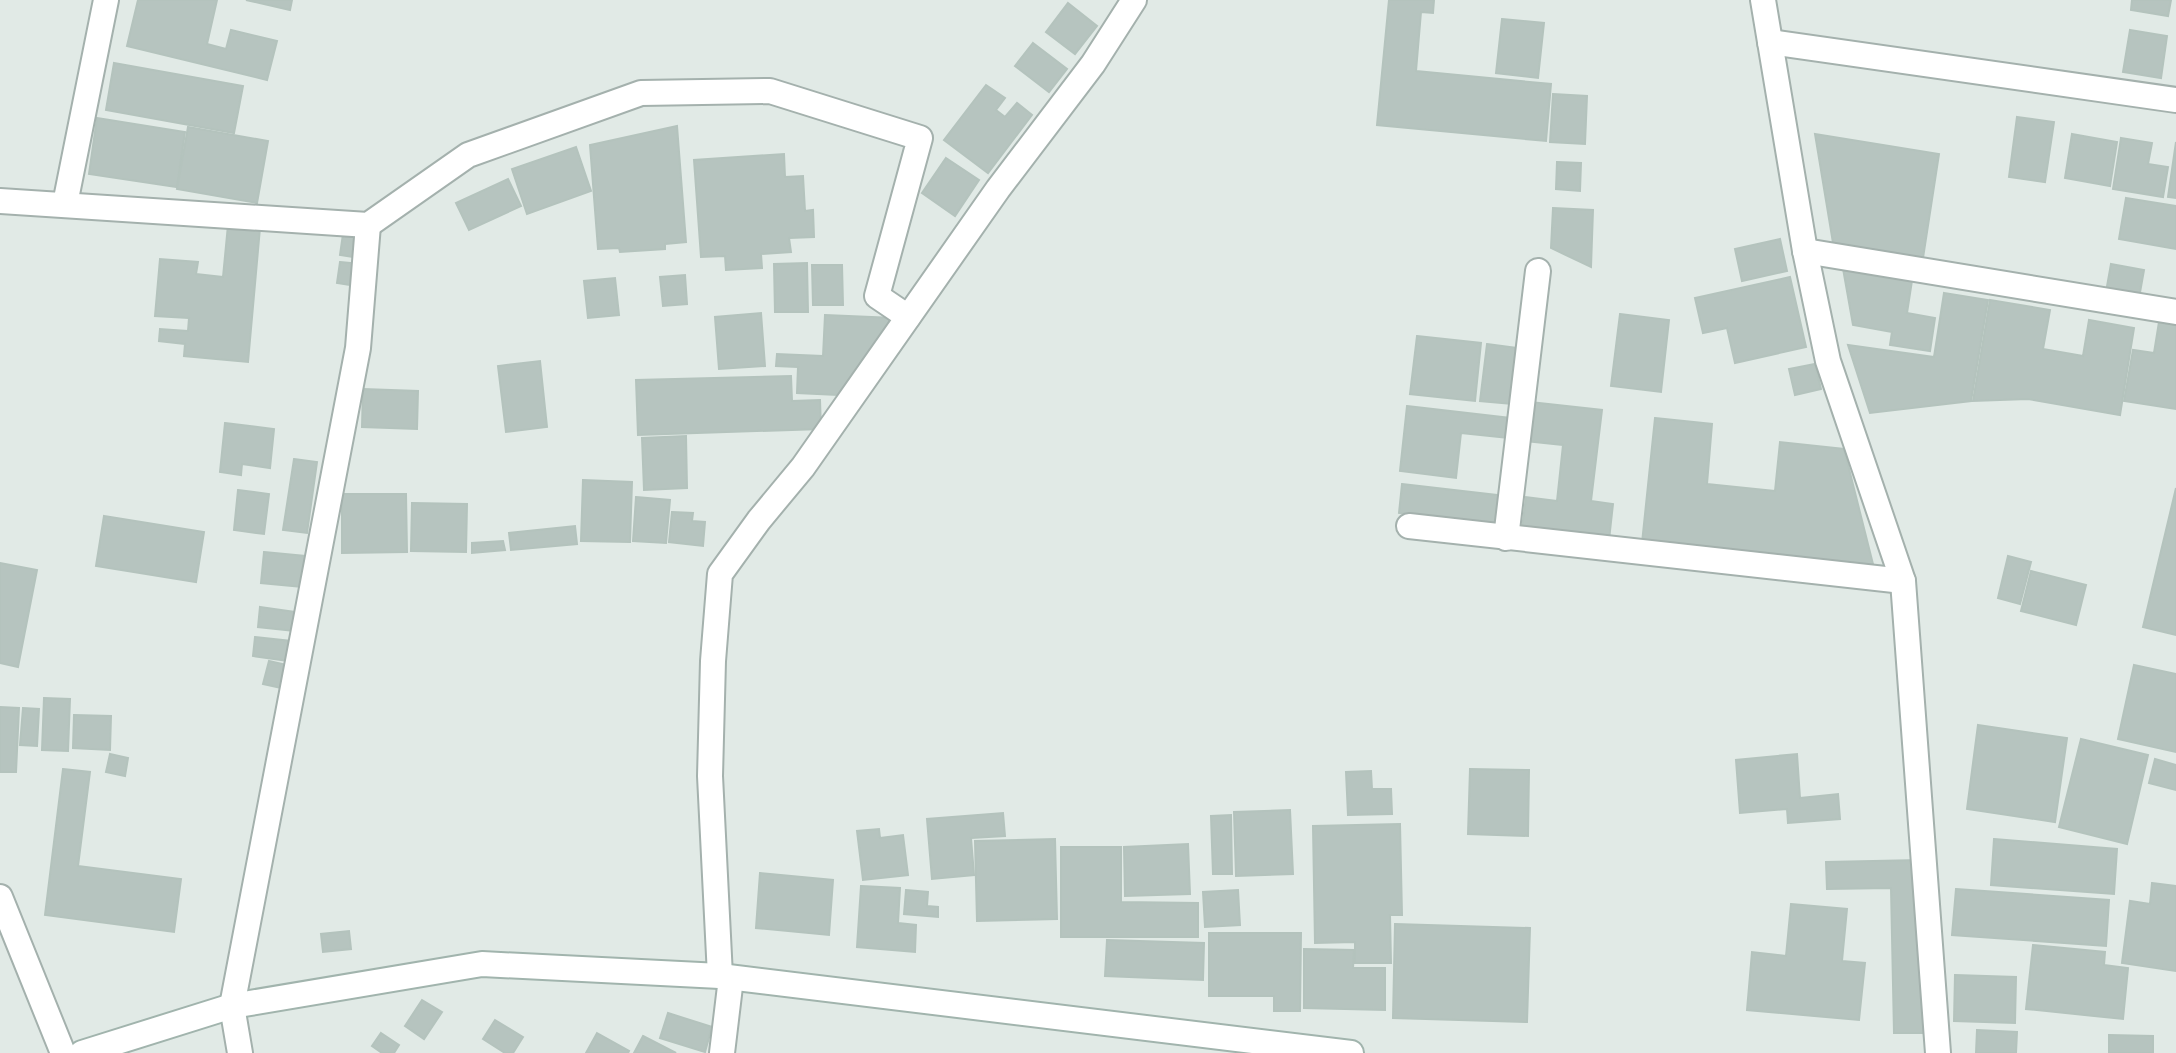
<svg xmlns="http://www.w3.org/2000/svg" width="2176" height="1053" font-family="'Noto Sans',sans-serif">
  <rect width="100%" height="100%" fill="#e1eae6"/>
  <g fill="#b6c4bf" stroke="#b4c3bd" stroke-width="2">
    <polygon points="138,0 217,0 207,44 226,49 231,30 277,41 267,80 127,46"/>
    <polygon points="246,0 292,0 290,10"/>
    <polygon points="1389,0 1434,0 1433,13 1421,12 1416,71 1551,84 1546,141 1377,125"/>
    <polygon points="2132,0 2171,0 2168,16 2131,10"/>
    <polygon points="1068,3 1097,26 1075,54 1046,32"/>
    <polygon points="1502,19 1544,23 1538,78 1496,73"/>
    <polygon points="2130,30 2167,36 2161,78 2123,72"/>
    <polygon points="1033,43 1067,69 1049,92 1015,66"/>
    <polygon points="114,63 243,86 234,133 106,110"/>
    <polygon points="986,85 1005,98 996,110 1005,117 1017,103 1032,115 988,173 944,140"/>
    <polygon points="1553,94 1587,96 1585,144 1550,142"/>
    <polygon points="2017,117 2054,122 2045,182 2009,177"/>
    <polygon points="97,118 185,132 177,187 89,174"/>
    <polygon points="677,126 686,242 665,244 665,249 620,252 619,248 598,249 590,145"/>
    <polygon points="188,127 268,141 257,203 177,189"/>
    <polygon points="1815,134 1939,154 1923,258 1833,243"/>
    <polygon points="2072,134 2117,142 2110,186 2065,178"/>
    <polygon points="2121,138 2152,143 2148,164 2168,167 2163,197 2113,189"/>
    <polygon points="2176,142 2176,198 2168,197"/>
    <polygon points="576,147 591,191 527,214 512,169"/>
    <polygon points="784,154 785,177 803,176 805,211 813,210 814,237 789,238 791,252 761,254 762,268 726,270 725,256 701,257 694,160"/>
    <polygon points="946,158 979,180 955,216 922,193"/>
    <polygon points="1557,162 1581,163 1580,191 1556,189"/>
    <polygon points="508,179 521,206 469,230 456,203"/>
    <polygon points="2126,198 2176,206 2176,249 2119,239"/>
    <polygon points="1553,208 1593,210 1591,267 1551,248"/>
    <polygon points="228,225 260,228 248,362 184,356 185,344 159,341 160,329 188,331 189,318 155,316 160,259 198,262 196,274 223,277"/>
    <polygon points="343,234 362,236 360,258 340,255"/>
    <polygon points="1780,239 1787,271 1742,281 1735,249"/>
    <polygon points="340,262 360,264 357,286 337,283"/>
    <polygon points="807,263 808,312 775,312 774,264"/>
    <polygon points="1842,263 1913,274 1907,313 1935,318 1930,351 1890,345 1892,332 1853,325"/>
    <polygon points="2111,264 2144,270 2139,298 2106,292"/>
    <polygon points="812,265 842,265 843,305 813,305"/>
    <polygon points="685,275 687,304 663,306 660,277"/>
    <polygon points="1790,277 1806,347 1735,363 1727,328 1703,333 1695,298"/>
    <polygon points="615,278 619,315 588,318 584,281"/>
    <polygon points="1944,293 1988,300 1971,401 1870,413 1848,345 1934,357"/>
    <polygon points="1990,300 2050,310 2043,349 2083,356 2089,320 2134,328 2120,415 2028,399 1973,401"/>
    <polygon points="761,313 765,366 719,369 715,317"/>
    <polygon points="1620,314 1669,320 1661,392 1611,386"/>
    <polygon points="825,315 893,318 838,395 797,393 798,367 776,366 777,354 823,356"/>
    <polygon points="2159,322 2176,325 2176,409 2124,401 2133,350 2154,353"/>
    <polygon points="1417,336 1481,343 1475,401 1410,394"/>
    <polygon points="1487,344 1518,348 1512,404 1480,401"/>
    <polygon points="540,361 547,427 506,432 498,366"/>
    <polygon points="1815,364 1821,389 1795,395 1789,369"/>
    <polygon points="791,376 792,401 820,400 821,429 638,435 636,380"/>
    <polygon points="363,389 418,391 417,429 362,427"/>
    <polygon points="1530,402 1602,410 1591,501 1613,504 1609,540 1522,529 1526,497 1557,501 1563,445 1526,441"/>
    <polygon points="1407,406 1510,418 1508,438 1461,433 1456,478 1400,471"/>
    <polygon points="1655,418 1712,424 1707,484 1775,491 1780,442 1844,449 1874,568 1642,543"/>
    <polygon points="225,423 274,429 270,468 242,464 241,475 220,472"/>
    <polygon points="686,436 687,488 644,490 642,438"/>
    <polygon points="294,459 317,462 307,533 283,530"/>
    <polygon points="583,480 632,482 630,542 581,541"/>
    <polygon points="1402,484 1505,496 1501,526 1399,513"/>
    <polygon points="2176,488 2176,635 2143,627"/>
    <polygon points="238,490 269,494 264,534 234,530"/>
    <polygon points="342,494 406,494 407,552 342,553"/>
    <polygon points="636,497 670,500 666,543 633,541"/>
    <polygon points="412,503 467,504 466,552 411,551"/>
    <polygon points="672,512 693,513 692,521 705,522 703,546 669,542"/>
    <polygon points="104,516 204,532 196,582 96,566"/>
    <polygon points="575,526 577,544 511,550 509,533"/>
    <polygon points="503,541 505,550 472,553 472,543"/>
    <polygon points="264,552 305,556 302,587 261,583"/>
    <polygon points="2008,556 2031,562 2020,604 1998,598"/>
    <polygon points="0,563 37,570 18,667 0,663"/>
    <polygon points="2031,571 2086,585 2076,625 2021,611"/>
    <polygon points="260,607 296,612 294,631 258,627"/>
    <polygon points="255,637 291,641 289,661 253,656"/>
    <polygon points="269,661 291,666 286,689 263,684"/>
    <polygon points="2134,665 2176,674 2176,752 2118,739"/>
    <polygon points="44,698 70,699 68,751 42,750"/>
    <polygon points="0,707 19,708 16,772 0,772"/>
    <polygon points="23,708 39,709 37,746 20,745"/>
    <polygon points="74,715 111,716 110,750 73,748"/>
    <polygon points="1978,725 2067,738 2055,822 1967,809"/>
    <polygon points="2081,739 2148,755 2127,844 2059,827"/>
    <polygon points="110,754 128,758 125,776 106,772"/>
    <polygon points="1797,754 1800,798 1838,794 1840,819 1788,823 1787,809 1740,813 1736,760"/>
    <polygon points="2155,759 2176,765 2176,790 2149,783"/>
    <polygon points="63,769 90,772 78,866 181,879 174,932 45,915"/>
    <polygon points="1470,769 1529,770 1528,836 1468,834"/>
    <polygon points="1371,771 1372,789 1391,789 1392,814 1348,815 1346,772"/>
    <polygon points="1290,810 1293,874 1236,876 1234,812"/>
    <polygon points="1003,813 1005,836 971,838 974,875 932,879 927,819"/>
    <polygon points="1231,815 1232,874 1213,874 1211,816"/>
    <polygon points="1400,824 1402,915 1390,915 1391,963 1355,963 1355,942 1315,943 1313,826"/>
    <polygon points="879,829 880,838 903,835 908,875 863,880 857,831"/>
    <polygon points="1055,839 1057,919 977,921 975,841"/>
    <polygon points="1994,839 2117,849 2114,894 1991,885"/>
    <polygon points="1188,844 1190,894 1125,896 1124,847"/>
    <polygon points="1061,847 1121,847 1121,902 1198,903 1198,937 1061,937"/>
    <polygon points="1920,860 1924,1033 1894,1033 1891,888 1827,889 1826,862"/>
    <polygon points="760,873 833,880 829,935 756,928"/>
    <polygon points="2152,883 2176,886 2176,971 2122,963 2130,901 2150,904"/>
    <polygon points="861,886 900,888 898,923 916,925 915,952 857,947"/>
    <polygon points="1956,889 2109,900 2106,946 1952,935"/>
    <polygon points="906,890 928,892 927,906 938,907 938,917 904,914"/>
    <polygon points="1238,890 1240,925 1205,927 1203,892"/>
    <polygon points="1791,904 1847,909 1842,961 1865,963 1859,1020 1747,1010 1752,952 1786,956"/>
    <polygon points="1395,924 1530,928 1527,1022 1393,1018"/>
    <polygon points="349,931 351,949 323,952 321,934"/>
    <polygon points="1209,933 1301,933 1300,1011 1274,1011 1274,996 1209,996"/>
    <polygon points="1107,940 1204,943 1203,980 1105,976"/>
    <polygon points="2033,945 2105,952 2104,965 2128,968 2123,1019 2026,1009"/>
    <polygon points="1304,949 1354,950 1353,968 1385,968 1385,1010 1304,1008"/>
    <polygon points="1955,975 2016,977 2015,1023 1954,1021"/>
    <polygon points="422,1000 442,1012 424,1039 405,1026"/>
    <polygon points="668,1013 712,1027 705,1052 660,1038"/>
    <polygon points="495,1020 523,1037 513,1053 505,1053 483,1039"/>
    <polygon points="1977,1030 2017,1032 2016,1053 1976,1053"/>
    <polygon points="381,1033 399,1045 394,1053 382,1053 372,1046"/>
    <polygon points="597,1033 629,1051 628,1053 586,1053"/>
    <polygon points="2109,1035 2153,1036 2153,1053 2109,1053"/>
    <polygon points="643,1036 676,1053 634,1053"/>
  </g>
  <g fill="none" stroke-linecap="round" stroke-linejoin="round">
    <g stroke="#a4b1ad" stroke-width="28">
      <g id="minor">
        <polyline points="1763,0 1805,251 1828,361 1903,581 1938,1053"/>
        <polyline points="1770,42 2176,100"/>
        <polyline points="0,201 368,225 468,155 641,93 770,91 920,138 877,296 908,317"/>
        <polyline points="65,204 106,0"/>
        <polyline points="1805,251 2176,312"/>
        <polyline points="1409,526 1903,581"/>
        <polyline points="1506,538 1538,271"/>
        <polyline points="0,897 63,1053"/>
        <polyline points="720,976 710,776 713,661 720,574 759,520 803,467 998,189 1093,64 1134,0"/>
        <polyline points="240,1053 232,1006 358,348 368,225"/>
        <polyline points="722,1053 731,978"/>
      </g>
    </g>
    <g stroke="#a1b4ad" stroke-width="28">
      <polyline id="secondary" points="82,1053 232,1006 482,964 720,976 1351,1053"/>
    </g>
    <use href="#minor" stroke="#fff" stroke-width="24"/>
    <use href="#secondary" stroke="#fff" stroke-width="24"/>
  </g>
</svg>
